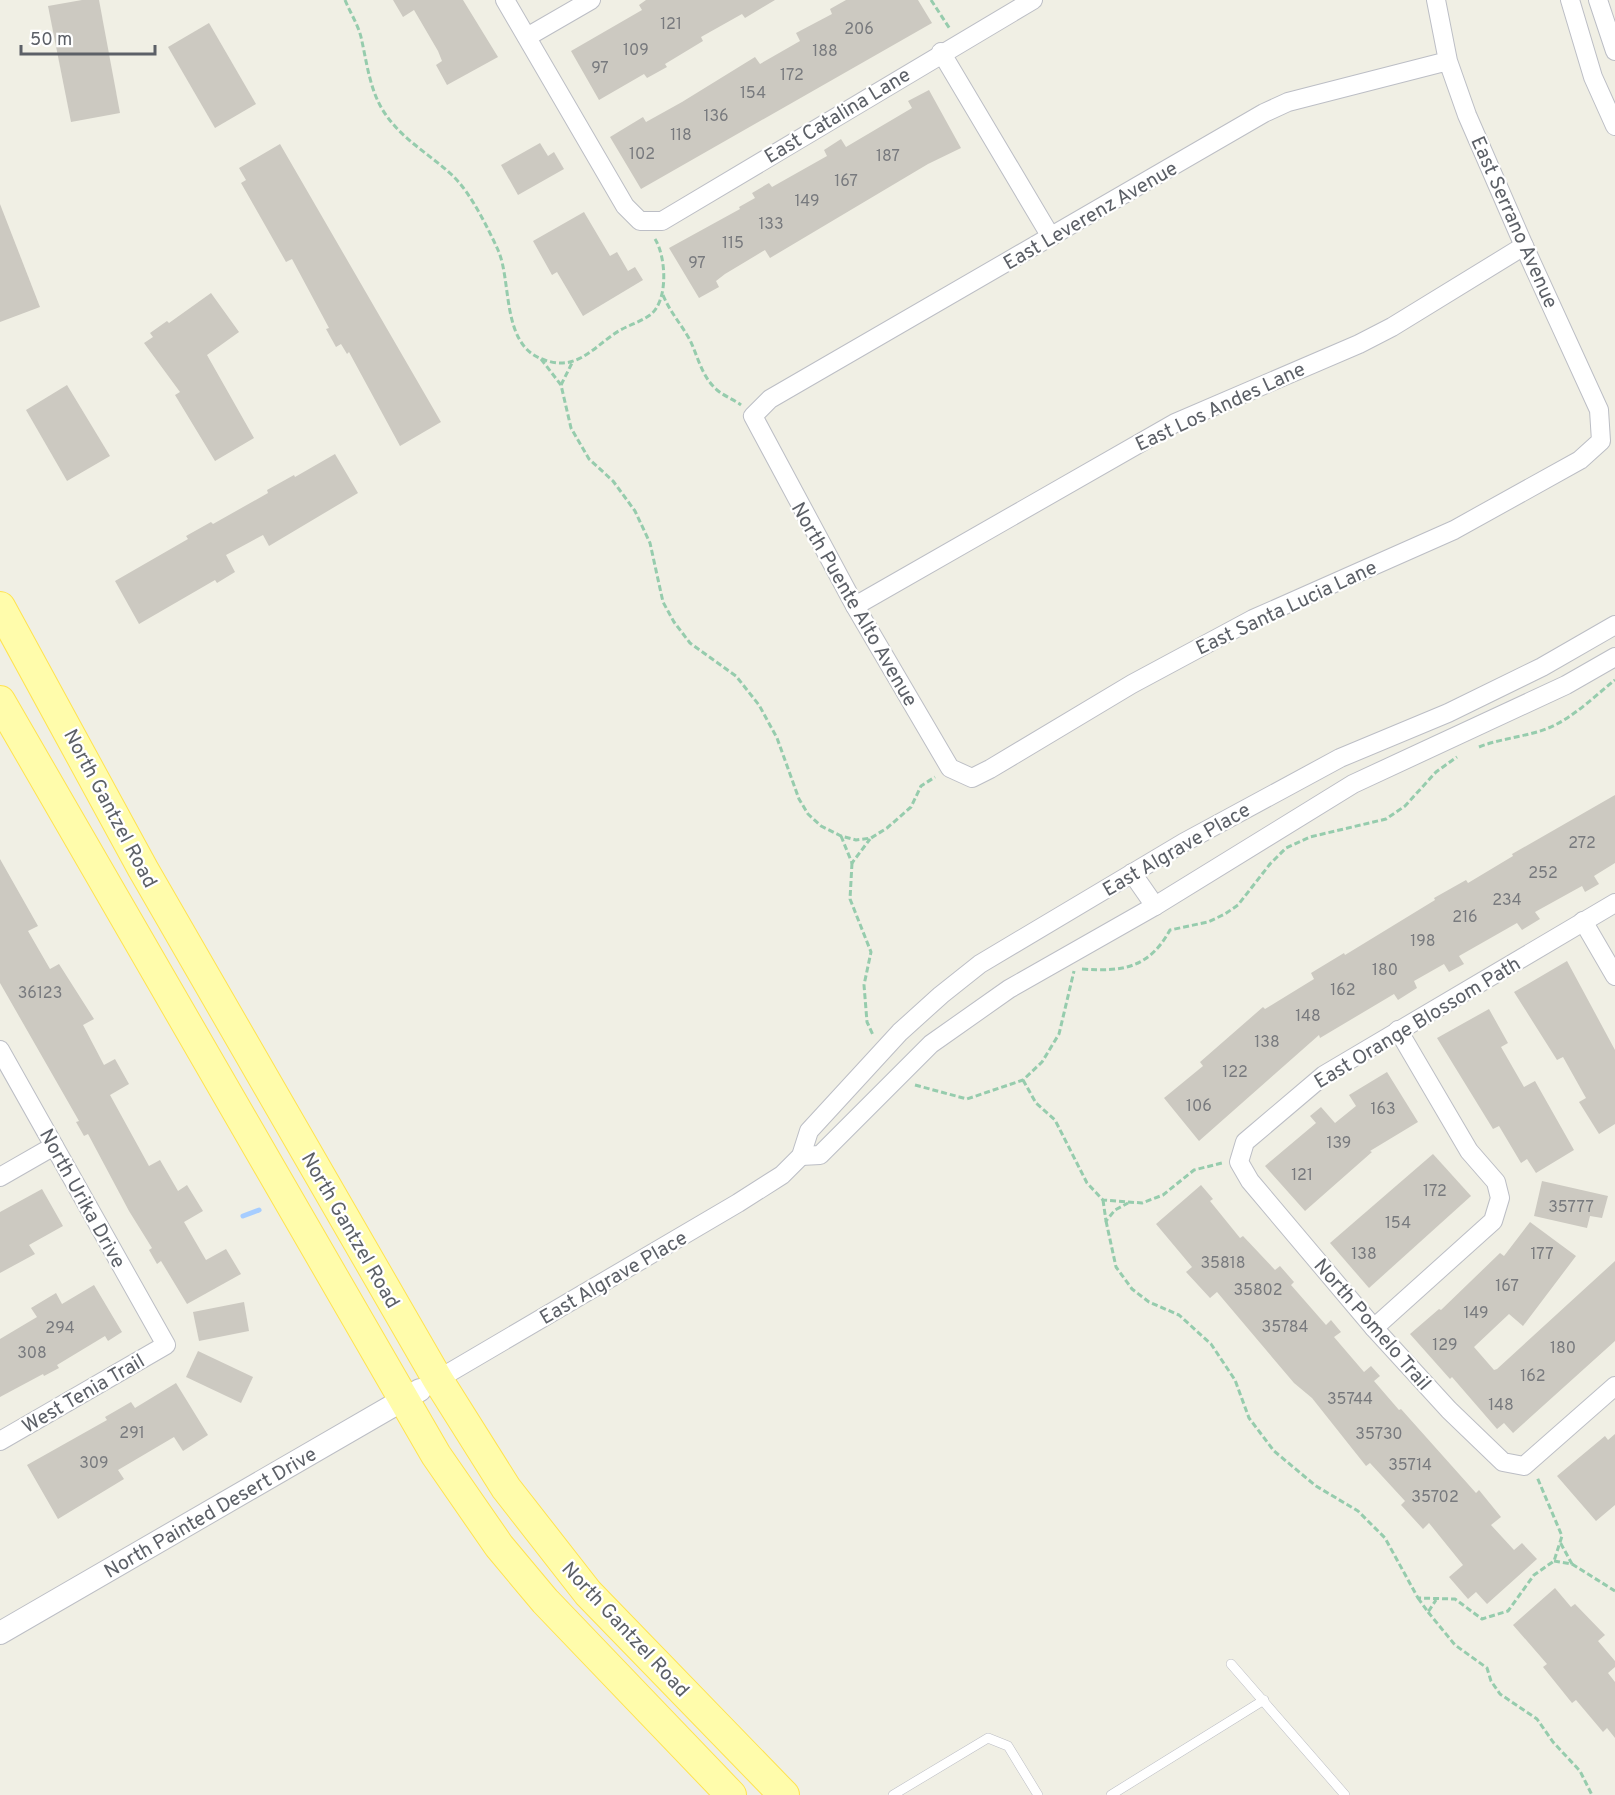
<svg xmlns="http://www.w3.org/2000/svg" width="1615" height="1795" font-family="Overpass,sans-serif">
  <rect width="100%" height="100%" fill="#f0efe4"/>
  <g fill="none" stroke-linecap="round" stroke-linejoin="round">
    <polyline stroke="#a6cdff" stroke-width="5" points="243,1216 259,1210"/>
  </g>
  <g fill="#ccc9c1">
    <polygon points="82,0 99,0 120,113 71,122 48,6"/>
    <polygon points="393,0 463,0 498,57 447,85 436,65 442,61 438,51 414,10 403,17"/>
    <polygon points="646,0 775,0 745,18 742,14 701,37 703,41 665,64 667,67 647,78 644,74 599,100 571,51 642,10 639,5"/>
    <polygon points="846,0 918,0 932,23 641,189 610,137 643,117 646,122 682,102 755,57 760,64 800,41 796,33 832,14 830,9"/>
    <polygon points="209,23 256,104 215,128 168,47"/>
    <polygon points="929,90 961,148 928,164 770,258 765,250 725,274 716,281 719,287 699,298 669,248 740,209 739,207 755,198 752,193 769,183 772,187 827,156 824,150 841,139 846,147 912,108 908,101"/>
    <polygon points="540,143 548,156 554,152 564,169 518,195 501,165"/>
    <polygon points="280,144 441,422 400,446 349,352 347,354 341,344 336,347 326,329 329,328 292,259 286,262 241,183 246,180 239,168"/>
    <polygon points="0,204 40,307 0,322"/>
    <polygon points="584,212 610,256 617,252 628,271 635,267 643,280 583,316 557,272 552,275 533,241"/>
    <polygon points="211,293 239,332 207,355 254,438 215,461 175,395 180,392 144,343 153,337 150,333 167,321 169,323"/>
    <polygon points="67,385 110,456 67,481 26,410"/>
    <polygon points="335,454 358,493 269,546 263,535 226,555 235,572 217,583 215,580 139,624 115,581 188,539 186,536 211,522 213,524 268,493 267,490 294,475 295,477"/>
    <polygon points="1615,795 1615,863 1594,876 1599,884 1585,892 1582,886 1535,912 1540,919 1522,930 1517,923 1459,956 1464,964 1449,972 1444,964 1414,981 1417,988 1398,1000 1394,994 1320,1038 1319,1035 1199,1141 1164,1098 1203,1066 1200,1062 1263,1007 1265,1009 1314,979 1311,973 1344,953 1345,955 1435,900 1434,898 1466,880 1468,883 1513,856 1512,854"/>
    <polygon points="0,859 38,926 28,931 50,969 59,964 94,1019 83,1025 104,1065 115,1059 129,1084 110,1095 149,1166 160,1160 178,1191 187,1185 203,1211 184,1222 206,1260 226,1249 241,1274 187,1304 161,1261 157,1264 149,1250 152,1248 129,1211 88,1134 84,1136 76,1122 79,1121 0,983"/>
    <polygon points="1567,961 1615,1050 1615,1124 1599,1134 1579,1102 1586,1098 1563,1057 1557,1060 1514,992"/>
    <polygon points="1489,1009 1508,1043 1501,1047 1524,1087 1535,1081 1574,1150 1536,1173 1527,1159 1521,1163 1499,1126 1493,1129 1437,1038"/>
    <polygon points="1387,1072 1418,1122 1370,1151 1372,1152 1305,1211 1265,1166 1316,1123 1310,1116 1321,1107 1335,1123 1356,1106 1349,1095"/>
    <polygon points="1433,1154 1471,1196 1369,1288 1330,1243"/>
    <polygon points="1542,1181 1608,1196 1602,1218 1590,1216 1587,1228 1534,1216"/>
    <polygon points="1201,1185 1213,1199 1210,1201 1240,1238 1243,1236 1275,1270 1280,1266 1294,1282 1291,1285 1326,1325 1331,1320 1341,1332 1334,1337 1364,1372 1371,1366 1380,1376 1374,1381 1399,1410 1401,1409 1476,1493 1479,1490 1501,1517 1491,1525 1514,1550 1522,1543 1537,1559 1487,1604 1476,1592 1468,1599 1449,1577 1463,1565 1429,1523 1423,1529 1401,1505 1405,1501 1370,1463 1366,1466 1312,1398 1294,1383 1217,1292 1210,1298 1186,1272 1192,1267 1156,1224"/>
    <polygon points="42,1189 63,1226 29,1245 35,1254 0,1273 0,1212"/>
    <polygon points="1530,1222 1576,1256 1523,1326 1509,1314 1474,1347 1494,1370 1497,1369 1615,1261 1615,1341 1513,1433 1504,1423 1497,1429 1452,1377 1450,1379 1410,1334 1439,1309 1441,1310 1500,1253 1504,1256"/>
    <polygon points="94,1285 122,1332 108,1341 105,1336 57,1365 59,1368 44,1376 43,1374 0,1397 0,1339 37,1317 31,1308 56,1293 62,1304"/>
    <polygon points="244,1302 249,1331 199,1341 193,1312"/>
    <polygon points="198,1351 253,1377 241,1403 186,1377"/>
    <polygon points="176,1383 208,1435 183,1451 174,1437 118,1470 124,1479 58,1519 27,1465 107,1420 105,1417 131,1402 135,1408"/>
    <polygon points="1615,1434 1615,1505 1596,1521 1557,1476 1605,1436 1608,1440"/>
    <polygon points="1555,1588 1571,1607 1575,1604 1605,1635 1598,1641 1615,1661 1615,1667 1608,1673 1615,1682 1615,1738 1607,1728 1603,1732 1576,1700 1572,1703 1543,1667 1547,1664 1513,1625"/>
  </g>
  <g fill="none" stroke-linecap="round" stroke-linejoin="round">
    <g stroke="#bcbec5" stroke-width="10">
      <g id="service">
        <polyline points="1231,1664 1345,1795"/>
        <polyline points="893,1795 988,1738 1008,1746 1038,1795"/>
        <polyline points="1111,1795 1264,1700"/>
      </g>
    </g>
    <g stroke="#bcbec5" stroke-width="20">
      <g id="minor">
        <polyline points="505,0 625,206 640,221 662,221 1033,0"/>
        <polyline points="1436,0 1448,61 1467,115 1524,246 1599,410 1601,441 1580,460 1454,530 1253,619 1132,684 990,769 972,778 950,768 855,606 753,416 770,399 1264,113 1288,102 1448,61"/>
        <polyline points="1570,0 1593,77 1615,126"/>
        <polyline points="1598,0 1615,51"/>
        <polyline points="527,37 591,0"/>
        <polyline points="941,52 1051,237"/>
        <polyline points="855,606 1175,423 1359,344 1392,327 1524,246"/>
        <polyline points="1132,873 1155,906"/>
        <polyline points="1615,903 1324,1075 1245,1142 1239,1162 1250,1181 1374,1328 1449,1410 1503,1462 1524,1466 1615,1386"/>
        <polyline points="1583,921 1615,976"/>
        <polyline points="0,1050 166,1345 0,1441"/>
        <polyline points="801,1156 820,1155 931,1044 1009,989 1155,906 1353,784 1566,685 1615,657"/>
        <polyline points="0,1177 54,1146"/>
        <polyline points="1374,1328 1493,1221 1500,1198 1496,1182 1469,1151 1398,1030"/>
        <polyline points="430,1384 738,1203 782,1175 801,1156 809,1131 900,1032 941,995 980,964 1183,843 1340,758 1448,713 1542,667 1615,625"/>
      </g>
    </g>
    <g stroke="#bcbec5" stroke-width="24">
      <polyline id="tertiary" points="0,1633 420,1390"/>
    </g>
    <g stroke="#ffe34f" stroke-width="32">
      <g id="primary">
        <polyline points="0,607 143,869 438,1380 506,1488 588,1593 784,1795"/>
        <polyline points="0,701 436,1455 499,1546 545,1601 731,1795"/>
      </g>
    </g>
    <g stroke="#96ccad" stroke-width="3" stroke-dasharray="6 3" stroke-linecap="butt">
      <path d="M345,0C350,12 358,25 361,37C367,63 370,93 386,115C404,141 431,155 453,176C470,192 488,228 498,250C512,281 501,344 542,359C574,372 590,351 614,334C625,326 639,323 650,315C669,301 666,256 655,239"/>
      <polyline points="931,0 950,29"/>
      <path d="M663,295C670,312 681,324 690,340C698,357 702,377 717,390C724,396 733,399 741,405"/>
      <polyline points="541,359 561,385 571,428 589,459 613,481 635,511 650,543 663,602 674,622 690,643 736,676 759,705 777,738 799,799 808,814 821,826 841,836 856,840 871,838 887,828 911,807 921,786 935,777"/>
      <polyline points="561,385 572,363"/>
      <path d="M1479,747C1504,737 1531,737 1555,725C1577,714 1596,695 1615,680"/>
      <polyline points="841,836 852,863 870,839"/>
      <polyline points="852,863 850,899 871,952 864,985 867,1022 873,1035"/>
      <path d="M1082,969C1123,972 1149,968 1170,930L1208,922L1225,914L1238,905L1270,864L1286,848L1310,837L1386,819L1405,806L1436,772L1457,757"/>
      <polyline points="1023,1080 1036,1103 1055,1120 1087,1183 1103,1200 1142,1203 1163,1195 1194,1170 1222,1163"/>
      <polyline points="915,1085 967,1099 1023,1080 1042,1062 1059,1034 1074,971"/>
      <polyline points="1103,1200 1106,1221 1115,1210 1128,1203"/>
      <polyline points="1106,1221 1116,1267 1132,1289 1149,1302 1179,1315 1211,1344 1235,1380 1249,1418 1274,1451 1316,1486 1358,1511 1385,1538 1418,1598 1455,1599 1482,1619 1508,1611 1534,1575 1554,1561 1562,1536 1537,1477"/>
      <polyline points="1554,1561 1572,1564 1560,1542"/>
      <polyline points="1572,1564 1615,1591"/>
      <polyline points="1418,1598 1428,1612 1436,1600"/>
      <polyline points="1428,1612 1455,1645 1487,1668 1491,1681 1500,1694 1537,1719 1553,1742 1580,1771 1592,1795"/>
    </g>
    <use href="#service" stroke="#fff" stroke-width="9"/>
    <use href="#minor" stroke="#fff" stroke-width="18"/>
    <use href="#tertiary" stroke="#fff" stroke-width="22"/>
    <use href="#primary" stroke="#fffcab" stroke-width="30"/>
  </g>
  <g text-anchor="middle" stroke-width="4.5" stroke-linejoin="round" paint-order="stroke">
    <g font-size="16" fill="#787a7e">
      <text x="671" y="29">121</text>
      <text x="859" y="34">206</text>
      <text x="636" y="55">109</text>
      <text x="825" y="56">188</text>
      <text x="600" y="73">97</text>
      <text x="792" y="80">172</text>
      <text x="753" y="98">154</text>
      <text x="716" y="121">136</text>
      <text x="681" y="140">118</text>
      <text x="642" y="159">102</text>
      <text x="888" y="161">187</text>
      <text x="846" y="186">167</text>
      <text x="807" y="206">149</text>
      <text x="771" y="229">133</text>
      <text x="733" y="248">115</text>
      <text x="697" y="268">97</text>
      <text x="1582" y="848">272</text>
      <text x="1543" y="878">252</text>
      <text x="1507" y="905">234</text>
      <text x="1465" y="922">216</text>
      <text x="1423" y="946">198</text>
      <text x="1385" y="975">180</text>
      <text x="1343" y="995">162</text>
      <text x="40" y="998">36123</text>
      <text x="1308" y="1021">148</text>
      <text x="1267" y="1047">138</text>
      <text x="1235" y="1077">122</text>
      <text x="1199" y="1111">106</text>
      <text x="1383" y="1114">163</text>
      <text x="1339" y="1148">139</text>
      <text x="1302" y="1180">121</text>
      <text x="1435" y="1196">172</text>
      <text x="1571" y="1212">35777</text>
      <text x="1398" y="1228">154</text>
      <text x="1364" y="1259">138</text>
      <text x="1542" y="1259">177</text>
      <text x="1223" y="1268">35818</text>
      <text x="1507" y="1291">167</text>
      <text x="1258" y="1295">35802</text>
      <text x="1476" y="1318">149</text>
      <text x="1285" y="1332">35784</text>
      <text x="60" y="1333">294</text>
      <text x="1445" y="1350">129</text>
      <text x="1563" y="1353">180</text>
      <text x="32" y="1358">308</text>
      <text x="1533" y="1381">162</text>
      <text x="1350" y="1404">35744</text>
      <text x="1501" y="1410">148</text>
      <text x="132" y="1438">291</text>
      <text x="1379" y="1439">35730</text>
      <text x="94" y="1468">309</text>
      <text x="1410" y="1470">35714</text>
      <text x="1435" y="1502">35702</text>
    </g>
    <g font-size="20" fill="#5c6067" stroke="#fff">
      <text transform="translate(837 115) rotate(-31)" y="7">East Catalina Lane</text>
      <text transform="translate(1090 215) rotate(-30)" y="7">East Leverenz Avenue</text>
      <text transform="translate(1515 222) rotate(66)" y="7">East Serrano Avenue</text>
      <text transform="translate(1220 406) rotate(-25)" y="7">East Los Andes Lane</text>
      <text transform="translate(855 604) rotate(60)" y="7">North Puente Alto Avenue</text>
      <text transform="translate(1286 607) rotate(-25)" y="7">East Santa Lucia Lane</text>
      <text transform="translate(111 808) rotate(62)" y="7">North Gantzel Road</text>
      <text transform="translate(1176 849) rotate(-30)" y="7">East Algrave Place</text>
      <text transform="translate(1417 1022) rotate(-31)" y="7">East Orange Blossom Path</text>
      <text transform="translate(83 1198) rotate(61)" y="7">North Urika Drive</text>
      <text transform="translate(351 1230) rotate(60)" y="7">North Gantzel Road</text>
      <text transform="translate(613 1277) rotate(-30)" y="7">East Algrave Place</text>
      <text transform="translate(1373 1324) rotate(49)" y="7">North Pomelo Trail</text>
      <text transform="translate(83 1393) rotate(-30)" y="7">West Tenia Trail</text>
      <text transform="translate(210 1512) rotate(-30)" y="7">North Painted Desert Drive</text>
      <text transform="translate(626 1629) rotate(47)" y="7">North Gantzel Road</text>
    </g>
  </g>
  <path d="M21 45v9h134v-9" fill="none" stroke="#5c6067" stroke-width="3"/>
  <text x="30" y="45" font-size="18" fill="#5c6067" stroke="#ffffff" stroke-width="4.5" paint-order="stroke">50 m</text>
</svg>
